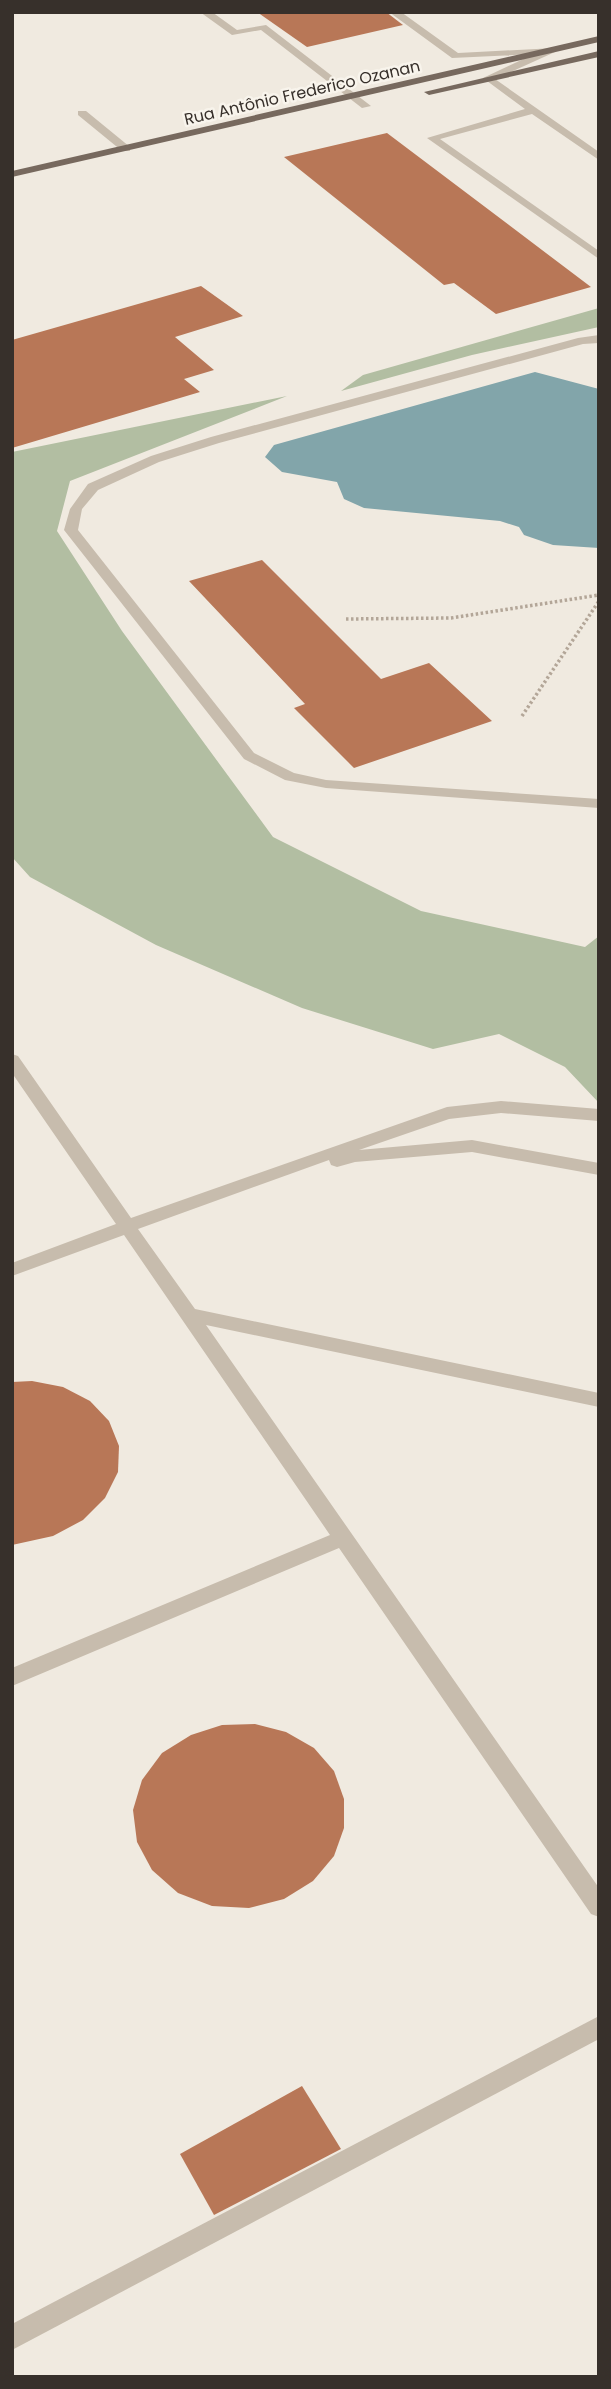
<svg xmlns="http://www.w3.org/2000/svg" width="611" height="2389" font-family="Poppins,sans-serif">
  <rect width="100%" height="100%" fill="#f0eae0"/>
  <g fill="#b2bea2">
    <polygon points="599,308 599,327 472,355 341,391 363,375"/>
    <polygon points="287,396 70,481 57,531 122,631 273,837 421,911 585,947 599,936 599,1103 565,1067 499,1034 433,1049 302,1008 156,945 30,877 12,857 12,452"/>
  </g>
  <polygon fill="#82a5aa" points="535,372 599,389 599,548 553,545 524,535 519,527 500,521 364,508 344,499 337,482 282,472 265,457 274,445"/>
  <g fill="#b87757">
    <polygon points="257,12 386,12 403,25 307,47"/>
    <polygon points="387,133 591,287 496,314 454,283 444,285 284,157"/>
    <polygon points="201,286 243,316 175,337 214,370 184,379 200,392 12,448 12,340"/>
    <polygon points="262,560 381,679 429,663 492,721 354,768 294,708 305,704 189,581"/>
    <polygon points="32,1381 63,1387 90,1401 109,1421 119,1446 118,1472 105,1498 83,1520 53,1536 12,1545 12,1382"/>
    <polygon points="255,1724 286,1732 314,1748 334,1771 344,1799 344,1828 334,1856 313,1881 284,1899 249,1908 212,1906 178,1893 152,1870 137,1842 133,1810 142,1780 162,1753 191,1735 222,1725"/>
    <polygon points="302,2086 341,2149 214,2215 180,2154"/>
  </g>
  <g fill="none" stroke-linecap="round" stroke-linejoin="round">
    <g stroke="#b3a698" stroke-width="3.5" stroke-dasharray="2.5 2.5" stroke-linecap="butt">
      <polyline points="346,619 451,618 599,595"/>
      <polyline points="522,716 599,601"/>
    </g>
    <g fill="#c7bcad" fill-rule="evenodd">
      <polygon points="200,12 212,12 237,30 266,25 371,106 362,108 261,30 232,35"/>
      <polygon points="389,12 401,12 458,53 555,48 555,52 495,79 599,152 599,160 532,114 440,139 599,251 599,259 427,138 525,109 483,78 534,54 452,58"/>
      <polygon points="78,111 86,111 130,147 130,151 122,151 78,115"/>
      <polygon points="599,335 599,343 583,344 219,443 159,462 98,490 82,509 78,530 254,753 294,773 326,780 599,799 599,808 326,788 285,780 244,759 64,530 70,509 88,484 151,456 211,437 578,338"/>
      <polygon points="12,1054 18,1056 131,1218 447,1107 501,1101 599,1109 599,1121 501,1113 449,1119 359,1150 472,1140 599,1163 599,1175 472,1152 355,1162 337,1167 331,1165 329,1160 138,1229 195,1309 599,1393 599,1407 206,1325 599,1888 599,1917 591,1914 339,1548 12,1686 12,1668 330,1535 124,1235 12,1276 12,1263 116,1224 12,1073"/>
      <polygon points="599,2016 599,2039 12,2350 12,2324"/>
    </g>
    <g fill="#77695e" fill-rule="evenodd">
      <polygon points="599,36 599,42 12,177 12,171"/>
      <polygon points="599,51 599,57 429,95 424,92"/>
    </g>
  </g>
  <g text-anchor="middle" stroke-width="5" stroke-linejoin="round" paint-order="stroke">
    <g font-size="16" fill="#37302b" stroke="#f8f4ec">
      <text transform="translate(302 92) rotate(-13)" y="6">Rua Antônio Frederico Ozanan</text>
    </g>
  </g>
  <rect width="611" height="2389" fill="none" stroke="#37302b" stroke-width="28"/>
</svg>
